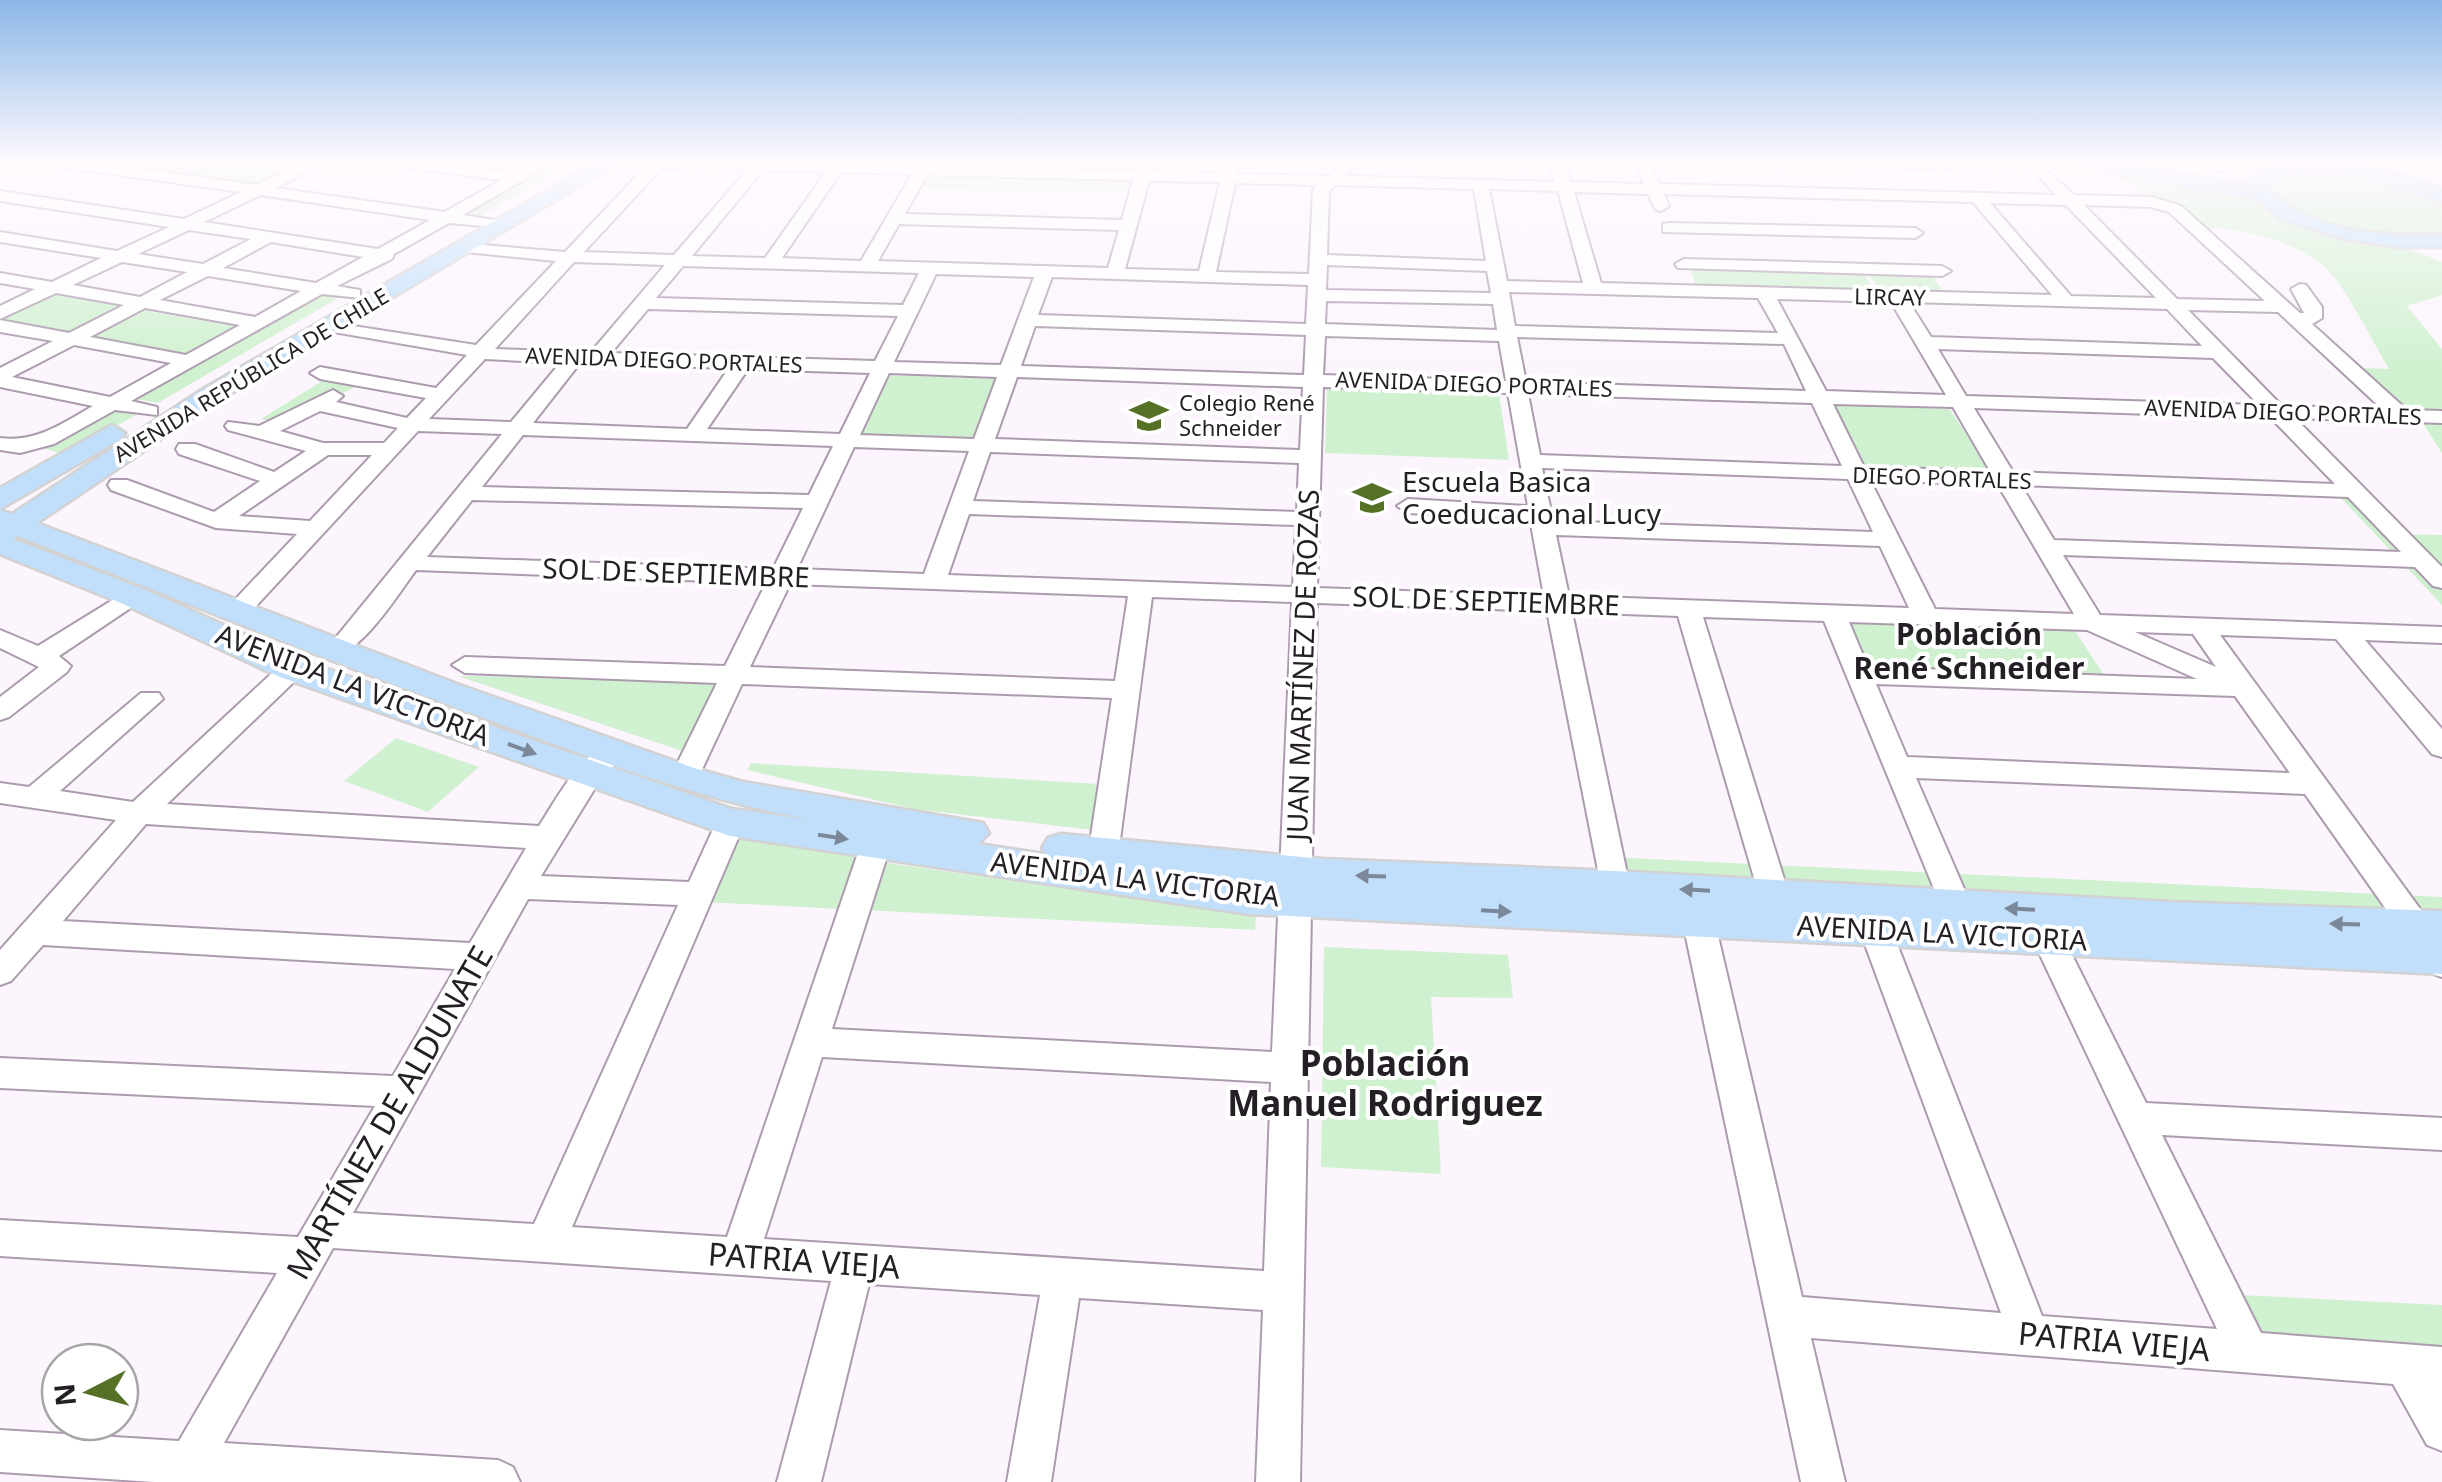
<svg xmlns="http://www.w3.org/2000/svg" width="2442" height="1482" font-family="'Noto Sans',sans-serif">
  <rect width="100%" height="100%" fill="#fcf5fd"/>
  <g fill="#d0f1d0">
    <polygon points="145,162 318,162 259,190 126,170"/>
    <polygon points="552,162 574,162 477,218 459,215"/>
    <polygon points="934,162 1133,165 1125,193 919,188"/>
    <path d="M2100,168L2249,195L2272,210L2337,236L2409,249L2442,262V295L2407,306L2442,349V453L2415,411L2394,410L2345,367L2389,369C2374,344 2345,286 2327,269C2299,242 2230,222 2194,231L2156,198Z"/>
    <path d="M2298,173L2366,177L2435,198L2442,203V235C2400,240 2295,231 2272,189L2278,179Z"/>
    <polygon points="1689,266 1863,272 1875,291 1696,286"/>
    <polygon points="1869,275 1933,277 1944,292 1879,290"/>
    <polygon points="321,293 343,295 158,403 131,398"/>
    <polygon points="50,294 251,329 192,360 0,325 0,319"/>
    <polygon points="885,375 998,379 975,440 855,435"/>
    <polygon points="330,376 363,383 283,424 261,419"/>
    <polygon points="1327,388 1499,394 1509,460 1325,453"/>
    <polygon points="1828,404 1950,409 1990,472 1859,467"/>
    <polygon points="114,409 136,415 65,455 43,448"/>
    <polygon points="2351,495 2388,534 2442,535 2442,605 2339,496"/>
    <polygon points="1830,620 2073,628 2108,681 1853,672"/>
    <polygon points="458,676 723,678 685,752"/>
    <polygon points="396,738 479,767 428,812 344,781"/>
    <polygon points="751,763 1100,784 1093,830 914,809 747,770"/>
    <polygon points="732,837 859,857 841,909 703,902"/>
    <polygon points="1608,857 2442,897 2442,964 1620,918"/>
    <polygon points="880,862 1107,894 1257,908 1255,930 863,910"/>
    <polygon points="1324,947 1508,955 1513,998 1431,997 1441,1174 1321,1167"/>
    <polygon points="2220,1294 2442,1305 2442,1367 2249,1352"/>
  </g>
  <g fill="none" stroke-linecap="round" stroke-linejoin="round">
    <g stroke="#ac9bae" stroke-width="4">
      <g id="minor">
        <path d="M53,162H90L256,185L307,162H325L276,188L444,212L502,180L401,167L394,162H431L515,173L536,162H554L463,215L507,222V228L449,223L394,254L392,259L337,286L360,290V298L322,294L131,401L157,407V415L115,410L54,444L20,453L0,450V438C36,443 63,423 93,406L0,387V368L53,341L0,332V320L69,333L124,305L56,293L0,319V306L35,289L0,283V273L52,282L101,258L0,242V232L117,251L169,227L0,201V191L184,219L241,192L61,167ZM261,195L430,220L378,249L204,222ZM189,230L251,239L203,264L138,254ZM271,242L363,257L316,283L223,268ZM122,262L187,272L140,297L73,285ZM208,276L301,291L255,317L160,300ZM145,308L240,325L186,355L90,337ZM74,345L171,363L110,397L12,377Z"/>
        <path d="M608,162L918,165L920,162H934L932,166L1136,171L1139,162H1153L1151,171L1222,173L1225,162H1239L1237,174L1328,176L1344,162H1359L1345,176L1555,182L1549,162H1564L1571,182L1644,184L1634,162H1649L1660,184L2056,195L2033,170L1861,167L1853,162H2037L2074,195L2152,197L2181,206L2300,313H2304L2291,289L2300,284L2306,285L2322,307V318L2312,324L2407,410L2442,411V423L2295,418L2442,567V588L2433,586L2415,567L2063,555L2100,615L2442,627V643L2365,640L2442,729V757L2432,754L2336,639L2220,635L2442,939V977L2431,973L2305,794L1916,778L1978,921L1973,930L1962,933L1951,930L1824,621L1703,617L1789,895L1785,903L1774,907L1763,903L1759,895L1678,616L1572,612L1634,907L1629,916L1618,919L1607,916L1547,611L1317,603L1300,1482H1256L1263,1310L1079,1298L1051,1482H1007L1040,1295L869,1284L821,1482H777L831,1281L333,1248L224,1443L498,1460L513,1467L520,1482H154L0,1472V1430L179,1441L277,1273L0,1256V1220L298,1237L375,1106L0,1088V1058L393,1076L455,969L43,945L11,981L0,985V950L116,820L0,803V783L29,787L141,693H159L163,699L60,791L133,802L283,663L292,660L305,669L301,675L167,804L539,826C555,802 589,735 623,745L627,752L600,780L541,876L689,882L720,814L730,811L740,814L745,822L572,1227L727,1237L861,844L865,836L876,833L887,836L891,844L832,1029L1272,1052L1292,602L1152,597L1118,855L1114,863L1103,866L1092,863L1088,855L1112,698L742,684L698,778L694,785H674L670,778L717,683L465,673L452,665L465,657L725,666L766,583L416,570C398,594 356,664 324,656L320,650L338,635L502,434L418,431L245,618H227L224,613L227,608L297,534L216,528L111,490L108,485L111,480H127L214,512L260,481L179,454L176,449L179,444H195L274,472L306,451L228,430L225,426L228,422L259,426L333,390L343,396L336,402L407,418L426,398L320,379L310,373L320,367L436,388L467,355L328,331L321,329V321L476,345L556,261L465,252L459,251V243L565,252L645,167H615ZM662,168L747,170L674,255L584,252ZM763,170L826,172L765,258L692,256ZM841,172L912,174L861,261L782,258ZM927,175L1133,180L1122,220L905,214ZM1149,181L1220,182L1199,271L1125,269ZM1235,183L1317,185L1313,190L1309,274L1216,272ZM1335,185L1474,189L1486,261L1327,255L1329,191ZM1489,189L1558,191L1583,283L1507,281ZM1574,192L1648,194L1655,209L1661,211L1669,206L1664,194L1973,202L2052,295L1601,283ZM1990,203L2066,205L2156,298L2071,296ZM2084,205L2151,207L2169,212L2265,301L2177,299ZM899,224L1119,230L1108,268L878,261ZM574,262L665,265L591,352L495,349ZM1327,265L1487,271L1491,293L1326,290ZM683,266L919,273L903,305L656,298ZM936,274L1034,277L1001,365L894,362ZM1052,277L1308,285L1306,324L1038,315ZM1509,292L1758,298L1778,333L1515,326ZM1777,299L1891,302L1946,395L1826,391ZM1326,301L1493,304L1497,330L1325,324ZM1909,302L2167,309L2202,346L1931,337ZM648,309L898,316L875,361L611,353ZM2188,310L2278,312L2382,409L2282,406ZM1035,326L1306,335L1304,375L1021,366ZM1325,336L1499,341L1506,381L1323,375ZM1517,337L1784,344L1806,391L1526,382ZM1938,349L2213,358L2259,405L1966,396ZM485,359L560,363L511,422L429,419ZM580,363L729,368L687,429L533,423ZM748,369L870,373L840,434L707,429ZM889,373L997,377L974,439L860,435ZM1017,377L1303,387L1300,450L995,439ZM1323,387L1508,393L1528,506L1408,499L1397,506L1408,513L1530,519L1544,596L1317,588ZM1528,394L1812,403L1842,466L1540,455ZM1833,404L1953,407L1990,471L1864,467ZM1974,408L2271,418L2335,484L2013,472ZM320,411L398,428L384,443H323L280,431ZM523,435L833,446L809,495L482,487ZM854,447L969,451L924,574L797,569ZM990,452L1299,463L1297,512L973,501ZM328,455H372L310,521L239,516ZM1542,468L1848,479L1873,532L1553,521ZM1870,480L1998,485L2074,614L1935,609ZM2021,485L2348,497L2401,552L2054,540ZM472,500L803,508L773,569L427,557ZM969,514L1296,525L1293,587L948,575ZM1556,535L1880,546L1909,608L1569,596ZM790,584L1128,596L1115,681L750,667ZM1849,622L2087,630L2197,679L1868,667ZM2135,632L2193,634L2216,667ZM1876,684L2235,696L2290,773L1907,757ZM146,824L526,848L470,943L63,921ZM528,899L678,905L534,1224L353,1213ZM822,1057L1271,1082L1264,1271L764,1239Z"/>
        <polygon points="2188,162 2222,162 2230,166 2222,171"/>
        <polygon points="1669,223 1915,228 1923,233 1915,238 1663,232 1663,224"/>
        <polygon points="1684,259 1942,266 1951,271 1942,276 1678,268 1675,264"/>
        <polygon points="132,588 141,591 144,596 141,601 59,656 71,666 67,672 9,717 0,720 0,697 39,667 0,648 0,630 38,646"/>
        <polygon points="1699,911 1710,914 1715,923 1802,1297 2001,1313 1860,931 1865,922 1876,918 1887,922 1892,931 2042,1316 2217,1329 2032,938 2037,929 2048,925 2059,929 2146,1103 2442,1118 2442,1150 2162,1135 2261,1333 2442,1347 2442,1451 2427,1445 2393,1384 1811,1338 1845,1482 1801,1482 1683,923 1688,914"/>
      </g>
    </g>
    <g stroke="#d3d2d3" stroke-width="5">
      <g id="major">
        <path d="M597,162H620L218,401L37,523L457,684L694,768L743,782L983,823L989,833L978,844L1045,854L1042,848L1048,838L1061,834L1323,859L1614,871L2171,902L2442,911V974L1249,914L730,836L280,677L121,603L0,554V510L12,514L200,391ZM18,536C178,599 338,665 500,724C607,764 707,802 820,821L732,809L304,661L143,589L13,539Z"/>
        <path d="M2076,162H2115L2247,185L2253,175C2312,147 2384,166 2442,189V202C2398,190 2307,148 2267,186C2305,233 2386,236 2442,235V247H2397L2340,238L2281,219L2257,199L2085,168Z"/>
        <polygon points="112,425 125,433 121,439 0,509 0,488"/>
      </g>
    </g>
    <use href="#minor" fill="#fff" fill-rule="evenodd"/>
    <use href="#major" fill="#c1dffa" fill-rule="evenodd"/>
  </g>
  <defs><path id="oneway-solid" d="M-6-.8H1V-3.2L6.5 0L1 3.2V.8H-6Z" transform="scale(2.5)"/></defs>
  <g fill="#7a889a">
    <use href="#oneway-solid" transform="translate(522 749) rotate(20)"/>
    <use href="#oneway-solid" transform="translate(833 837) rotate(9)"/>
    <use href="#oneway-solid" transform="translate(1371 876) rotate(-178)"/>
    <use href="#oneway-solid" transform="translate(1695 890) rotate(-177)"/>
    <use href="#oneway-solid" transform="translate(2020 909) rotate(-177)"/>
    <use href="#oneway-solid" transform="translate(1496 911) rotate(3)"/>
    <use href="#oneway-solid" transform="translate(2345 924) rotate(-178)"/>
  </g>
  <linearGradient id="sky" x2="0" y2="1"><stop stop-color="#8cb7e7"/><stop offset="0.44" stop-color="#fefafe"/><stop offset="1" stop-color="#fefafe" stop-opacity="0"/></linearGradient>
  <rect width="2442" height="369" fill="url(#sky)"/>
  <defs>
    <g id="school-bare" transform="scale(3)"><path d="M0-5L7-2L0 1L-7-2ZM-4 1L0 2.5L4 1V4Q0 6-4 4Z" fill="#557125" stroke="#fff" stroke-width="2.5" paint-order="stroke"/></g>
  </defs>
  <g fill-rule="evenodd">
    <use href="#school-bare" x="1149" y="416"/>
    <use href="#school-bare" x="1372" y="498"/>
  </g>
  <g text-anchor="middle" stroke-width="8" stroke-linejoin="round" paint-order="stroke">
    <g font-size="22" fill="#241e25" stroke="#fff">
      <text transform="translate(1890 297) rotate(1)" y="8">LIRCAY</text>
      <text transform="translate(664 360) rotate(2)" y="8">AVENIDA DIEGO PORTALES</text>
      <text transform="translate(251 375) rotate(-31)" y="8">AVENIDA REPÚBLICA DE CHILE</text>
      <text transform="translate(1474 384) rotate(2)" y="8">AVENIDA DIEGO PORTALES</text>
      <text transform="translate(2283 412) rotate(2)" y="8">AVENIDA DIEGO PORTALES</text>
      <text transform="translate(1942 478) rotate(2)" y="8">DIEGO PORTALES</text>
    </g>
    <g font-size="22" fill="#241e25" stroke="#fff" text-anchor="start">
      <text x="1179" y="411">Colegio René<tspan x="1179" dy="25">Schneider</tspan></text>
    </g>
    <g font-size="28" fill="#241e25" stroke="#fff" text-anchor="start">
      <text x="1402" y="492">Escuela Basica<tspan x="1402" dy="32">Coeducacional Lucy</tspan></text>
    </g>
    <g font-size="28" fill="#241e25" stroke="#fff">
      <text transform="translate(676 573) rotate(2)" y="10">SOL DE SEPTIEMBRE</text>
      <text transform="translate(1486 601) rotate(2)" y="10">SOL DE SEPTIEMBRE</text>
      <text transform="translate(1303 665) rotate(-88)" y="10">JUAN MARTÍNEZ DE ROZAS</text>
      <text transform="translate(353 685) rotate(21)" y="10">AVENIDA LA VICTORIA</text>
      <text transform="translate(1135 879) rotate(7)" y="10">AVENIDA LA VICTORIA</text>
      <text transform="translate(1942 933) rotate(3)" y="10">AVENIDA LA VICTORIA</text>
    </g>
    <g font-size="30" font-weight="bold" fill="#241e25" stroke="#fff">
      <text x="1969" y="645">Población<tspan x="1969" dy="34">René Schneider</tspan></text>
    </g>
    <g font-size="32" fill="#241e25" stroke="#fff">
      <text transform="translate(390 1113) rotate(-60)" y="11">MARTÍNEZ DE ALDUNATE</text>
      <text transform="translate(804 1261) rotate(4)" y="11">PATRIA VIEJA</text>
      <text transform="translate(2114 1342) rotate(5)" y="11">PATRIA VIEJA</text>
    </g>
    <g font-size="35" font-weight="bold" fill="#241e25" stroke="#fff">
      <text x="1385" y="1076">Población<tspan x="1385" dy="40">Manuel Rodriguez</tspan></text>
    </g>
  </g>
  <g transform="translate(90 1392) rotate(264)"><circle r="48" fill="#ffffff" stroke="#a7a5a8" stroke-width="2.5"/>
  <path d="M0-8L18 38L0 25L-18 38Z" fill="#557125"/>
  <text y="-15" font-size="28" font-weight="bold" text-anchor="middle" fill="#241e25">N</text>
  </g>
</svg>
